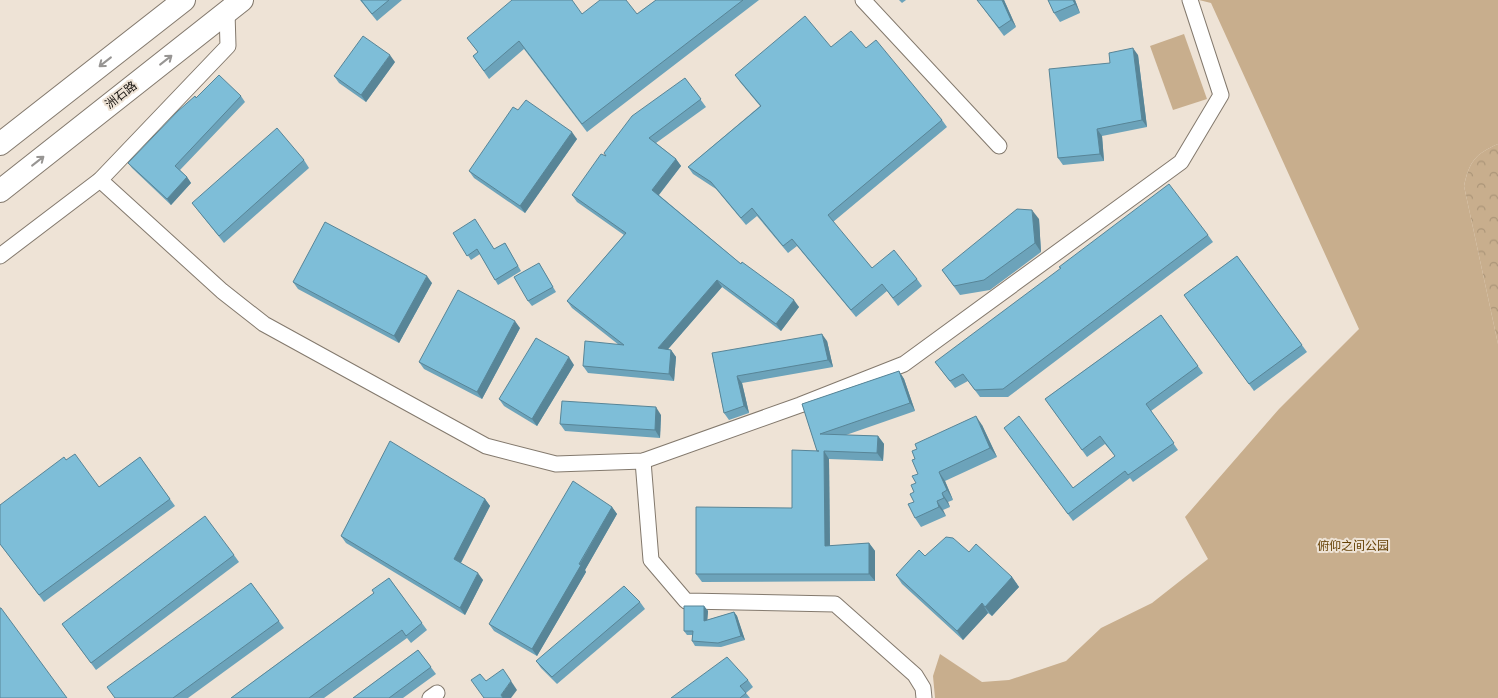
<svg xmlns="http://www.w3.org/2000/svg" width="1498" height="698" font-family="Rubik,'Noto Sans SC',sans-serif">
  <defs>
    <pattern id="forest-crowns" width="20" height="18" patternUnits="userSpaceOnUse" patternTransform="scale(1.25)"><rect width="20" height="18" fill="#c8ae8d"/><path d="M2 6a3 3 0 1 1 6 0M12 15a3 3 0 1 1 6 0" fill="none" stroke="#ab9578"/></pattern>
  </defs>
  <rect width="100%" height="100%" fill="#eee3d6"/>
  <path fill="url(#forest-crowns)" d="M1498,144V344L1464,186C1469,162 1475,154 1498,144Z"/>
  <g fill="#c8ae8d">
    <path d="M1199,0H1498V144C1475,154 1469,162 1464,186L1498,344V698H935L933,676L940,654L982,682L1009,680L1066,661L1101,628L1152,603L1208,559L1185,517L1279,409L1359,329L1211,3Z"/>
    <polygon points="1184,34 1207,99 1173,110 1150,46"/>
  </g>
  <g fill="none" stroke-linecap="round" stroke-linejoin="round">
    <g stroke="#83796d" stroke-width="17">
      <g id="street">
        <polyline points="863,0 999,146"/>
        <polyline points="100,180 222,291 264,324 486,446 556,464 643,461 800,405 904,364 1181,162 1221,95 1190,0"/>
        <polyline points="0,256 100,180 228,46 227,12"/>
        <polyline points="643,461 651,560 686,601 835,604 915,675 923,688 924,698"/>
        <polyline points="430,698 437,693"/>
      </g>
    </g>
    <g stroke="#83796d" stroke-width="24">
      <g id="primary">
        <polyline points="0,144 184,0"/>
        <polyline points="0,191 242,0"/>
      </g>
    </g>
    <use href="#street" stroke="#fff" stroke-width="15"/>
    <use href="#primary" stroke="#fff" stroke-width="22"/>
  </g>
  <g fill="#6ca3ba">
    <polygon points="360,0 402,0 377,21"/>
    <polygon points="656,0 759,0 587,132 524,49 489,79 473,56 478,52 467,38 582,14 637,14"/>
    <polygon points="899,0 906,0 902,3"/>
    <polygon points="977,0 1004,0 1016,27 1004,36"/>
    <polygon points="1048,0 1075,0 1080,13 1060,22 1054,13"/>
    <polygon points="831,47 866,48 942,120 947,127 833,222 872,268 917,279 922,286 898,306 887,291 856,317 797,246 788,253 757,216 746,225 716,189 693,174 688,167 760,106 740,82 735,75"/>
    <polygon points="1138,55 1147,127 1102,136 1104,161 1063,165 1058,158 1110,63"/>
    <polygon points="395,62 366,102 339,83 334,76"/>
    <polygon points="685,78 706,107 656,143 676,159 681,166 659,195 741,264 799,307 781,331 722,287 668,349 671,350 676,357 674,381 588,373 583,366 619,345 572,308 567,301 624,235 577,202 572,195 606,156"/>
    <polygon points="241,96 245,102 180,170 187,177 191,183 171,205 132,168 128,163 196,98"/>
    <polygon points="518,110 577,139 525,213 474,178 469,171"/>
    <polygon points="304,160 309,168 224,243 192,203"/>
    <polygon points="1039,219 1041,252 990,290 960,295 942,270"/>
    <polygon points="453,233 494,249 505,243 521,271 498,285 480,254 471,260"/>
    <polygon points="1208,235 1213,242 1008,397 980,397 968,381 955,388 935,362"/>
    <polygon points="1237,256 1307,352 1254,391 1184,295"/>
    <polygon points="539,263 556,292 532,306 528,301"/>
    <polygon points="293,282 432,283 399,343 298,289"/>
    <polygon points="1161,315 1203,373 1151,411 1178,450 1133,482 1130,478 1073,521 1009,435 1073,488 1115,456 1105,444 1087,457 1045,399"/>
    <polygon points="520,328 482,399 424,369 419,362"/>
    <polygon points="827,341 833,367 742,383 749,413 729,420 724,413 712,353"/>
    <polygon points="574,365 537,426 504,406 499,399"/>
    <polygon points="899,371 904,379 915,411 846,435 878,436 884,444 883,461 829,459 830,546 869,543 875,551 875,581 702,582 696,574 792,508 817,451 802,404"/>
    <polygon points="661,415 660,438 565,431 560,424"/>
    <polygon points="982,425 997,457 945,481 953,500 948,502 950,507 943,510 946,516 921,527 915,518 914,502 916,483"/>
    <polygon points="140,457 175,506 44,602 0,544 66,460 99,487"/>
    <polygon points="485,499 490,506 461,563 483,580 465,615 346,543 341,536"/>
    <polygon points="612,507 617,514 585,570 586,572 537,656 494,631 489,624"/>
    <polygon points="969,552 1012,577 1019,587 992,616 988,613 963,640 902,584 896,575 925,556"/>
    <polygon points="234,555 239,562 96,670 62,624"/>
    <polygon points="389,578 427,630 411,643 407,638 324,698 231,698 374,593"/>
    <polygon points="251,583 284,628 188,698 115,698"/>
    <polygon points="640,602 645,609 557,684 541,668 536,661"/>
    <polygon points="704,606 708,611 707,620 734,612 737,616 745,640 721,647 695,646 692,641 692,635 687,635 684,631"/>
    <polygon points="418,650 436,674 403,698 353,698"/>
    <polygon points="748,680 753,687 746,693 750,698 671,698"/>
  </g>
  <g fill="#588597">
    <polygon points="1002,0 1004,0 1016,27 1011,20"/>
    <polygon points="1073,0 1075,0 1080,13 1075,4"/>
    <polygon points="1133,48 1138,55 1147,127 1142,120"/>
    <polygon points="390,55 395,62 366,102 361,95"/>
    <polygon points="1097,129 1102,136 1104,161 1100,154"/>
    <polygon points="572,132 577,139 525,213 520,206"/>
    <polygon points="676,159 681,166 657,197 652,190"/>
    <polygon points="187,177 191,183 171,205 167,199"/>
    <polygon points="1032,210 1039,219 1041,252 1035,243"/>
    <polygon points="427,276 432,283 399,343 394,336"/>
    <polygon points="717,280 722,287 663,355 658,348"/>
    <polygon points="794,300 799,307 781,331 776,324"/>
    <polygon points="515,321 520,328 482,399 477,392"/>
    <polygon points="822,334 827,341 833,367 828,360"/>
    <polygon points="671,350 676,357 674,381 669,374"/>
    <polygon points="569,357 574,365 537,426 532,419"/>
    <polygon points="899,371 904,379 915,411 910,403"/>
    <polygon points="737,376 742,383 749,413 744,406"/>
    <polygon points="656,407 661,415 660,438 655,430"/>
    <polygon points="976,416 982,425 997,457 990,448"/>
    <polygon points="878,436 884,444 883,461 877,453"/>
    <polygon points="824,451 829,459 830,554 825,546"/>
    <polygon points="939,472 945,481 953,500 947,490"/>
    <polygon points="942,493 948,502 950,507 944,498"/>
    <polygon points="485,499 490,506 459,566 454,559"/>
    <polygon points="937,501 943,510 946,516 939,507"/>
    <polygon points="612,507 617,514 585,570 586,572 537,656 532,649"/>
    <polygon points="869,543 875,551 875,581 869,574"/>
    <polygon points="478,573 483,580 465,615 460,608"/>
    <polygon points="1012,577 1019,587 992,616 985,607"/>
    <polygon points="982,603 988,613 963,640 957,631"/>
    <polygon points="704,606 708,611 707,625 704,621"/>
    <polygon points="734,612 737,616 745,640 741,636"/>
    <polygon points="511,681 517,690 511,698 503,698 501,695"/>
  </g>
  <g fill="#7ebed8" stroke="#588597">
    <polygon points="361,0 389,0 372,14"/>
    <polygon points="512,0 572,0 582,14 600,0 626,0 637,14 656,0 743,0 582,124 519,41 484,71 473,56 478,52 467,38"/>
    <polygon points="977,0 1002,0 1011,20 999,28"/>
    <polygon points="1048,0 1073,0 1075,4 1054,13"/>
    <polygon points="805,16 831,47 851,31 866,48 876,40 942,120 828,215 872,268 894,250 917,279 893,298 882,284 851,310 792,239 783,246 752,208 741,218 711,182 688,167 761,106 735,75"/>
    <polygon points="363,36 390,55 361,95 334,76"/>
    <polygon points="1133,48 1142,120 1097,129 1100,154 1058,158 1049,69 1110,63 1109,53"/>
    <polygon points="219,75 241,96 175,166 187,177 167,199 128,163 178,111 195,96 196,98"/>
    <polygon points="685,78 701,99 649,138 676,159 652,190 741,264 742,262 794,300 776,324 717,280 658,348 671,350 669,374 583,366 585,341 624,345 567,301 626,233 572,195 601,154 606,156 604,153 632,116"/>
    <polygon points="526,100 572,132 520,206 469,171 513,107 518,110"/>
    <polygon points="277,128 304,160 219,236 192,203"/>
    <polygon points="1169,184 1208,235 1003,389 975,390 963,374 950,381 935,362 1061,268 1059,267"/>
    <polygon points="1017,209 1032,210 1035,243 984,280 954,286 942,270"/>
    <polygon points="475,219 494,249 505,243 518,266 495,280 477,249 467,256 453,233"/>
    <polygon points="325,222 427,276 394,336 293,282"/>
    <polygon points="1237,256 1302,345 1249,384 1184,295"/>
    <polygon points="539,263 553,287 528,301 514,277"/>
    <polygon points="458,290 515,321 477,392 419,362"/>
    <polygon points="1161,315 1198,366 1146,404 1174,443 1128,475 1125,471 1068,514 1004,428 1019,416 1073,488 1115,456 1100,436 1082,450 1045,399"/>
    <polygon points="822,334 828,360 737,376 744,406 724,413 712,353"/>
    <polygon points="536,338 569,357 532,419 499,399"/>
    <polygon points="899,371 910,403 820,434 878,436 877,453 824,451 825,546 869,543 869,574 696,574 696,507 792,508 792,450 819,451 817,451 802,404"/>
    <polygon points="562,401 656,407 655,430 560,424"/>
    <polygon points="976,416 990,448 939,472 947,490 942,493 944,498 937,501 939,507 915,518 908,504 914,502 910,494 914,492 911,485 916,483 912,476 918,474 912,460 915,459 912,451 917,449 915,444"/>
    <polygon points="390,441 485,499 454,559 478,573 460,608 341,536"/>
    <polygon points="75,454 99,487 140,457 170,499 39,595 0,544 0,505 64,457 66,460"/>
    <polygon points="573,481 612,507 579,564 581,565 532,649 489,624"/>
    <polygon points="205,516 234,555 91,663 62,624"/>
    <polygon points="946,537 953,538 969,552 976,544 1012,577 985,607 982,603 957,631 896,575 919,550 925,556"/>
    <polygon points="389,578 422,623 406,636 402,630 309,698 231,698 374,593 372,590"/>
    <polygon points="251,583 279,621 173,698 115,698 107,687"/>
    <polygon points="624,586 640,602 552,677 536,661"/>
    <polygon points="684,606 704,606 704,621 734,612 741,636 718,643 692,641 693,631 684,631"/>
    <polygon points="0,608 1,608 67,698 0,698"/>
    <polygon points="418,650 431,667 389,698 353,698"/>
    <polygon points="727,657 748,680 740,686 746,693 740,698 671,698"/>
    <polygon points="503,669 511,681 501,695 503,698 484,698 471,680 480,674 486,681"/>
  </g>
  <defs><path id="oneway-shaft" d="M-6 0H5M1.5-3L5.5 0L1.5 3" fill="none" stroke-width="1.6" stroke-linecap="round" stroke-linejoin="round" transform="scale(1.25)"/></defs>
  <g stroke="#979593">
    <use href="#oneway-shaft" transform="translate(166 60) rotate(-38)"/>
    <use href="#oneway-shaft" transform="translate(105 62) rotate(142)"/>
    <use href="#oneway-shaft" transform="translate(38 161) rotate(-38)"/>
  </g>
  <g text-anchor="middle" stroke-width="4" stroke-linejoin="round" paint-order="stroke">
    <g font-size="12" fill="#17130f" stroke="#eee3d6">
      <text transform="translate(121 95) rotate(-38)" y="4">洲石路</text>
    </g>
    <g font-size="12" fill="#654105" stroke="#eee3d6">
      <text x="1353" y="550">俯仰之间公园</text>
    </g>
  </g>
</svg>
